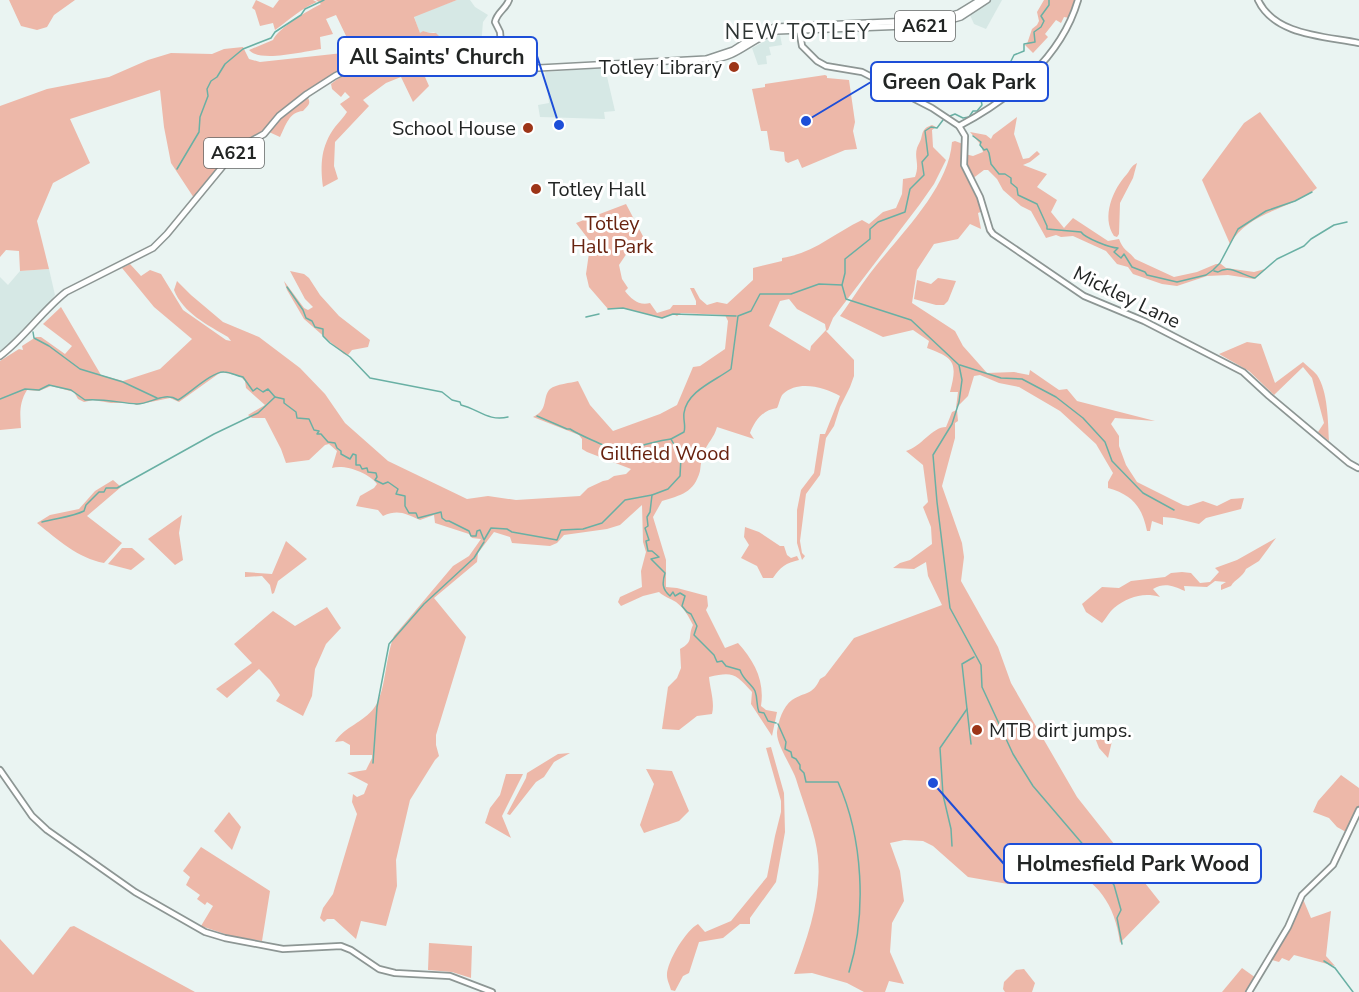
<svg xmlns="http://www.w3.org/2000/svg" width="1359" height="992" font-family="'Nunito Sans',sans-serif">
  <rect width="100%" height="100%" fill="#eaf4f2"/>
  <g fill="#d6e8e5">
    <polygon points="457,0 470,0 475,7 488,15 483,22 481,45 471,43 449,45 434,32 430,33 423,31 420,34 414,16"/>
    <polygon points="973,0 1002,0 986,29 974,24 970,15 966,5"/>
    <polygon points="780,35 782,45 769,47 771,55 766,56 767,64 758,65 752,48 772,37"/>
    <polygon points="605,68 615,111 604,112 605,119 540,117 538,105 549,103 545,72"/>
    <polygon points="49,269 55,295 37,317 8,347 0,352 0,277 8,285 20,271"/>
  </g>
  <g fill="#edb8a9" fill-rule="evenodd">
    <polygon points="9,0 75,0 54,15 47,27 37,30 21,26"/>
    <path d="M256,0L273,8L279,0H313L317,2C302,8 289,20 275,30L273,23L260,26L255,10L252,8Z"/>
    <path d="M316,0H457L414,17L420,33L423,31L430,33H436L448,45H455L456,54L446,53V50H443V53L389,54L387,43L378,47V48L375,49L374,47L370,49L371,50L361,52L348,48V40L336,15L326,19L333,34L320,37L321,49C305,51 260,63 249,50L273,40C278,28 309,10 321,4Z"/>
    <polygon points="1044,0 1075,0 1069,18 1064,17 1061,23 1056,20 1045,34 1048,37 1033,53 1025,45 1027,44 1032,29 1037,25 1039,21 1037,12"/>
    <polygon points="243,47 249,59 260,62 343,53 358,56 359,59 309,90 264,132 240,145 194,198 171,163 164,127 160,90 70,119 90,163 53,183 37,221 49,269 20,271 19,251 6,250 0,257 0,106 47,89 109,77 148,60 171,53 212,54 224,49"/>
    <path d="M426,56L437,59L423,61L422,70L429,86L413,102L401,77L386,83L363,100L369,106L335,142L334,166L338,179L323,187C320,164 321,146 335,127C339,122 344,117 347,112L340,104L350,97L345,92L341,97L332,89L331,84C359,62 392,60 426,56Z"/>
    <polygon points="825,75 827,76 827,78 849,80 855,122 853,131 857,149 845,150 802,168 798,159 788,163 785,161 784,152 770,150 767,131 761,131 752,89 765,87 765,84"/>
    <path d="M307,96C312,104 308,105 303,111C289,112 286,125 280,137L269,132L280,118Z"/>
    <path d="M1260,112L1317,188C1290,210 1249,211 1230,244L1202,180L1244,123Z"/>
    <path d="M1017,117L1014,134L1023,159L1029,158L1037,151L1040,154L1030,162L1023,165L1047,174L1037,187L1057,200L1051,212L1064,228L1073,218L1108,241L1119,239C1124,252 1128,250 1135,259L1174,277L1197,272L1216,264H1221L1226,268L1254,272L1265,269L1254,279L1228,275L1207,276L1177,286L1162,284L1133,274L1128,267L1117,264L1106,251L1073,236L1061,237L1056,235L1046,238L1031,211L1021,206L1003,190L997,179L988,170H984L972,179L965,166V154L973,156L983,152L981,145L970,132L986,135L991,139L993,135Z"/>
    <path d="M932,125L936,127L932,130L933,147L946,160L934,184L920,204L833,318L828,330L826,331L854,360V376L850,387L840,407L834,426L826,438L820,475L806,494L800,541L802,553L805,556L802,560L797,543V510L801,490L814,473L820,434H825L840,396C824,387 798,380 783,394C780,397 779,405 777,408C763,410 755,420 750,433L754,439L717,427C714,438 708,442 704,452C701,458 701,465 700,471C694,493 681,495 662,501L653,517L666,560V587L677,588L707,596L708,606L706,610L725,648L738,643C754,661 765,680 761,706L766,710L777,712L772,736L751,704L752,692C736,674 733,671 709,677C710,689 715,702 712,714L697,716L679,730L662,729L668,687L677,678L681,668L680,649C695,641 687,637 693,625C689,617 684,608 676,602C670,598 664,597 659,592L643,596L621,606L618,602L620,597L642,587L641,571L646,552L643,542L642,505L620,525L607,529L564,535L557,543L550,546L512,543L510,537L494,532L478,553L477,562L434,598L466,637L436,735V745L439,756L435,760L410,800L396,860L397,886L386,926L361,921L356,939L334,919H327L324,922L320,918L323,908L333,894L357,814L352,802L353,794L357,797L364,794L368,784L347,773L366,770L372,758V755H350V745L343,741L335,742C344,727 364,722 374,708C386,693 385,657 394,636L453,566L469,556L481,539L472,538L469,534L435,523L434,515L420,520C405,514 399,509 383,516L378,510L356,506L360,496L374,488L377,484C369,473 345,464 332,468L337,451L329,444L325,445L309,460L286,463L281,449L265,418H252L248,415L265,405L246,388L245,381L240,376L221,372L179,402L170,398L136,405L133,403H111L93,400L84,402L78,399L74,392L51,386L39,391L27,390C19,403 20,414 21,428L0,430V361L19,349L23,350L22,346L36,337H41L65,354L72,346L43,324L61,307L101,375L123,381L160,369L192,339L154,307L122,268L130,264L141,276L150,270L161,274L183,310L226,340L231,341L228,337C208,325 183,313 174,290L177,281L191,295L223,322L259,337L300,368L325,394L345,423L388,461L467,499L488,496L516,500L580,496L588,488L603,481L608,480L614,476L626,474L631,469L587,452L582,449V439L579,435L533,417C549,410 542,397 550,389C556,384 571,383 578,381L590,405L613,431L660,414L677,405L693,367L700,366L725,349L728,321L725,315L681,313L677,316L673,314L662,318L623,308L608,309L589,287L586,274L589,253V240L576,223L626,204L645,240L629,250L619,265L622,279L628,288L625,291C631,299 639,306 650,303L657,313L670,309L673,305H696V301L690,288H694L700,299L707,305L717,302L727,304L753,280V268L782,261V258C814,253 833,234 862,220L869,224L883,212L896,208L902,194L903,179L915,177C920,164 914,158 917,148C918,145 920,142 921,139C923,131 923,128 932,125ZM789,299L797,309L825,324L826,330L811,346L810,351L769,326L780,301Z"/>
    <path d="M955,141L963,144L962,166L983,211L978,213L981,229L970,224L958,239L934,244L917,270L912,303L955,331L963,346L987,373L1014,372L1029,375L1030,370L1059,390L1067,389L1077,401L1155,421L1115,418L1111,424L1119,436V446L1126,465L1137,482L1183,505L1188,506L1203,501L1217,506L1231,499L1244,498L1241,509L1206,518L1199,524L1174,518L1163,517V525L1152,521L1150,531H1147C1142,507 1133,495 1108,488V482L1113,473L1096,444L1060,411L1019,387L999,383L980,375L974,376L968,396L956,408L958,392H950C958,362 954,358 927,348L929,341L913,330L883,337L840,316C852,300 862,283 875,267C902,233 949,187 952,142Z"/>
    <path d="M1137,163L1133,178L1120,203L1119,234L1117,237L1114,236C1101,217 1113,189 1127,174C1131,169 1131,166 1137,163Z"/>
    <polygon points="290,271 304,274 309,278 320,295 339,316 370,340 368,347 352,350 348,355 344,354 304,319 287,290 284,281 304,308 308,310 313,307 305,299"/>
    <polygon points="938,278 956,281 948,301 944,305 936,305 914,299 917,280 931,284"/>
    <path d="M1247,342L1261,344L1275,383L1303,362C1307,366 1313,370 1317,375C1328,391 1328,422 1329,441L1318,432L1324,423L1312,378L1303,367L1274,395L1249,371L1219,354Z"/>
    <path d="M957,410L958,421L955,423V438L942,486L962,543L964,557L961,581L998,647L1011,683L1077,797L1160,902L1120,943C1115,904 1098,881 1062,864L1008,884L968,877L933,846L923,841L904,840L890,843L900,871L904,901L892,923L890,952L904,984L889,981L885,992H864L847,983L812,973L794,974C810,931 826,886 815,840C810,819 802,799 796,779C792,767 776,744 777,732C778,722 783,706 792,700C806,691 812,696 820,679L825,676L854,638L942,605L928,576L926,562L914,569L893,568L900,563L910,560L932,544L931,527L923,507L928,502L923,465L906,451C921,447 932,427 946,427L952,412Z"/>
    <path d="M113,480L121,487L87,516L122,543L104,563C78,558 58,540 37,523L50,515L79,509L95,491Z"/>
    <polygon points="182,515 179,533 183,560 175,565 148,539"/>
    <path d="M745,527L759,532L780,546H784L787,555L791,558L797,556L799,560C786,563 780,567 773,578H763L757,566L741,558L749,545L744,537Z"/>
    <path d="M1276,538L1259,561L1246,569C1243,577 1235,579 1231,586L1221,590V585L1226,582L1215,581L1207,587L1184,586L1185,591C1173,586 1165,582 1153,589L1160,597C1143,592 1128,597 1114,608C1109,612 1106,619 1102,623L1086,612L1082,604L1102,587L1119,588L1131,581L1165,577L1171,573L1182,572L1191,573L1200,583L1210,582L1219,572L1215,568L1237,560Z"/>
    <polygon points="286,541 307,559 278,581 274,593 272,594 270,585 262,576 245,577 245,572 272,574"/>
    <polygon points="122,548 132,548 145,559 131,570 108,564"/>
    <polygon points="327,607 341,628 326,644 315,669 312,696 303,716 276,701 280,695 270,680 259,669 227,698 216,689 252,663 234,644 273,611 295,626"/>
    <polygon points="1104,727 1113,737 1108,758 1099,748 1092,730"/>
    <path d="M771,747L784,793L785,832L776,882L750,918V924H740L723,938L699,942L689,973L683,976L675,991L671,990C670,986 667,980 667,976C666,963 686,930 698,924L705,932L731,921L767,877L775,836L781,812V801L766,748Z"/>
    <polygon points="570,753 554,762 544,777 536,782 510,815 507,814 526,778 527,773 558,754"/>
    <polygon points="646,769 672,771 689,811 679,821 644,833 640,825 654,784"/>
    <polygon points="506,774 523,774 502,816 511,838 485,823 490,808 500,795"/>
    <polygon points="1341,775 1359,788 1359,806 1346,832 1337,827 1329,818 1313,812 1318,801"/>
    <polygon points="229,812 241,827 232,850 214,831"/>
    <polygon points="201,847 270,891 262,941 231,936 201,926 213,906 207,902 205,905 197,899 200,895 186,885 190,877 183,871"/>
    <polygon points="1303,899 1311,918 1331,911 1326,956 1335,966 1294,955 1289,961 1282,958 1279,962 1272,960 1295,919"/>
    <polygon points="74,926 195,992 0,992 0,939 33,975 70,927"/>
    <polygon points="429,943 472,946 471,978 452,972 428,970"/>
    <polygon points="1242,968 1256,978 1245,992 1222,992"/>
    <polygon points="1024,969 1035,983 1032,992 1005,992 1003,989 1004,982 1016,970"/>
  </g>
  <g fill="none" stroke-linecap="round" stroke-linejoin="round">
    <g stroke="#69b0a4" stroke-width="1.5">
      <polyline points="950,116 955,114 963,118 969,117 973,111 977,111 982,105 981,100 983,88 985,86 987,90 991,88 995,75 1006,64 1010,63 1014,55 1024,51 1024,44 1035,42 1034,32 1041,27 1044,21 1041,16 1049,5 1049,0"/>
      <path d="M973,136L981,142L980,145L984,150L987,149L989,153L991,164L999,174H1005L1011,178V183L1017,188L1018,195L1037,204L1047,226V229L1081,232C1085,238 1110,248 1118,248L1114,252L1121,258L1124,254L1132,267L1145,272L1147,275L1177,282L1206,275L1213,270L1220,263L1238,229L1266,211L1295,201L1312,192"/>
      <polyline points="177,169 199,132 200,117 208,96 207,89 211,81 217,77 225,64 243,49 271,38 275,32 301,15 305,9 324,0"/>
      <path d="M1214,271L1218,272C1230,264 1243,276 1255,278L1277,259L1304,246L1311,239L1334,225L1347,222"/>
      <polyline points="842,285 846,299 911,320 959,365 962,380 959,402 952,424 933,455 937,502 950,608 981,665 982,687 1013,754 1033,786 1086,848 1114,885 1121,910 1117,918 1122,944"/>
      <path d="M287,287L303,310L306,318L312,321L315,327L323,329V336L330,343L350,357L370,378L442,392L452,400L460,402L461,405C478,409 489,422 508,417"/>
      <polyline points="608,309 623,308 662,318 673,314 736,316"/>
      <polyline points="586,317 599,314"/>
      <polyline points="33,332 34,338 49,346 80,369 123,382 157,398"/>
      <polyline points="960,365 1001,378 1022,379 1056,397 1083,418 1105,442 1112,461 1143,493 1174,510"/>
      <path d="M0,399L25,389L39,390L49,385L71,390L85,400C102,398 120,403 137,404C151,404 164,391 178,400C190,393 213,371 224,372C231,372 236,376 243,377L253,391L257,388L263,392L268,389L275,397L284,399V403L296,412L297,418L309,419L314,430L319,431L317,434H321L328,442L335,443L337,448L341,451V454L350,459L353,454L356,455V465H360L362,469L367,468L368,472L376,473L377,477L375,480L383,484L388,482L398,489L396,494L405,496V506L409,513H416L418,518L441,512L442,518L446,521H449L469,531L471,536H476L477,531L480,530L484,540L491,528L507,529L512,532L557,540L561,530L583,529L602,523L625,500L652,495L668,489L680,476L681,457L671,439L684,432C686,426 683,420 684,413C687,391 715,381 731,369L738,316L751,311L760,294H791L819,284L842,285L845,273V259L870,239V229L878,222L905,212L910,189L924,175L922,162L928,155L925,131L931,127L937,128L943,120"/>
      <path d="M537,416L567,429H570C581,436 593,440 605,446L611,445L619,450C625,447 630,450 637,447C649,443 658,441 671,439"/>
      <path d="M652,495L650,512L647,517L648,526L645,528L649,540L646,541L648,551H652L659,557L651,559L665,573C662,583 662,589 670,596L673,592L675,596L680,593L685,596L682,606L687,612L691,614L697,626L694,635L714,655L717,662L722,661L726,666L740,670C743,680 751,683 755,691C758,699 756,705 759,712L764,713L768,721L776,723"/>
      <path d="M42,522C56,518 72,517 84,511L86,505L99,492H104L106,488H117L214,434L258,413L275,397"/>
      <polyline points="967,709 971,744"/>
      <path d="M778,724L786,742L785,749L791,752L792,757L796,759L800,765V769L804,773L806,782H838C863,838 867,913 849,972"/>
      <polyline points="373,763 377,707 389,644 424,604 474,558 484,542"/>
      <polyline points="952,846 951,829 943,795 940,748 967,709 962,664 974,657"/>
      <polyline points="1324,961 1335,968 1353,992"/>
    </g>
    <g stroke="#8d9694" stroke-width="8">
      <g id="secondary">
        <path d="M1258,0C1275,36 1325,36 1359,43"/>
        <polyline points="799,29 802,46 817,61 826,66 862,72 932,108 959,126 965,136 964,165 980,197 990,230 993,234 1084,296 1144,321 1243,372 1269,396 1349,463 1358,468"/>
        <path d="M503,66L500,32L495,22C497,12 506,9 509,0"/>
        <path d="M959,126C1010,99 1061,58 1078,0"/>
        <polyline points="0,770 32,816 47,830 135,892 205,932 225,938 283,949 341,946 351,950 379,969 395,973 450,976 492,992"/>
        <polyline points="1249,992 1288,927 1302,895 1333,865 1359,810"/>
      </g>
    </g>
    <g stroke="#8d9694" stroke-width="8">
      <g id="primary">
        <path d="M711,59C737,59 752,37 777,31L933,25L961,17L987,0"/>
        <path d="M0,356C25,337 42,311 66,292L153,248L167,234L237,149L264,134L279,116L307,94L335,76L363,62L390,56L419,54L464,57L520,69L706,59L733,50L758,34L775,27L934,20L959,13L980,0"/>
      </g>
    </g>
    <use href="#secondary" stroke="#fff" stroke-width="4.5"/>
    <use href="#primary" stroke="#fff" stroke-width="5"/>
  </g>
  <g fill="#9d3518" stroke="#fff" stroke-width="2">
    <circle cx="734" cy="67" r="6"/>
    <circle cx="528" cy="128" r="6"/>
    <circle cx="536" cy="189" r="6"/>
    <circle cx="977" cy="730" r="6"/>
  </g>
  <g text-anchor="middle" stroke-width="6" stroke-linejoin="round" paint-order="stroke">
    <g fill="#fff" stroke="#646666" stroke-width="1.5">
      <rect x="895" y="11" width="60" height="30" rx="4.5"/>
      <rect x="204" y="138" width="60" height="30" rx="4.5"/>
    </g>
    <g font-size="18" font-weight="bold" fill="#222524">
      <text x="925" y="32">A621</text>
      <text x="234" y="159">A621</text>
    </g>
    <g font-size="20" fill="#222524" stroke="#fff" text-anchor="end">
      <text x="722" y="74">Totley Library</text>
      <text x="516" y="135">School House</text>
      <text x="548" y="196" text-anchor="start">Totley Hall</text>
      <text x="989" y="737" text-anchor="start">MTB dirt jumps.</text>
    </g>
    <g font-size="20" fill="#682310" stroke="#fff">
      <text x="612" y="230">Totley<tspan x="612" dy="23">Hall Park</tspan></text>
      <text x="665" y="460">Gillfield Wood</text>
    </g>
    <g font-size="20" fill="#222524" stroke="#fff">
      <text transform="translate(1127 297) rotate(26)" y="7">Mickley Lane</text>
    </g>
    <g font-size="21" letter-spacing="1.5" fill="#2e3534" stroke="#fff">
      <text x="798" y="39">NEW TOTLEY</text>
    </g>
  </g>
  <path fill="none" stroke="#1d4ed8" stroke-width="2" d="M559 125L537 56M806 121L871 82M933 783L1004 864"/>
  <g fill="#1d4ed8" stroke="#fff" stroke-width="2">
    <circle cx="559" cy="125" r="6"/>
    <circle cx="806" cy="121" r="6"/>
    <circle cx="933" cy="783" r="6"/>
  </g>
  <g fill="#fff" stroke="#1d4ed8" stroke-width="2">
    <rect x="338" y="37" width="199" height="39" rx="6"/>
    <rect x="871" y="62" width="177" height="39" rx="6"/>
    <rect x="1004" y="844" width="257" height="39" rx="6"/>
  </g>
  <g font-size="21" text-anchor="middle" font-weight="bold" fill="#222524">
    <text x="437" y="64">All Saints' Church</text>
    <text x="959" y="89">Green Oak Park</text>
    <text x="1133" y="871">Holmesfield Park Wood</text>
  </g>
</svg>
